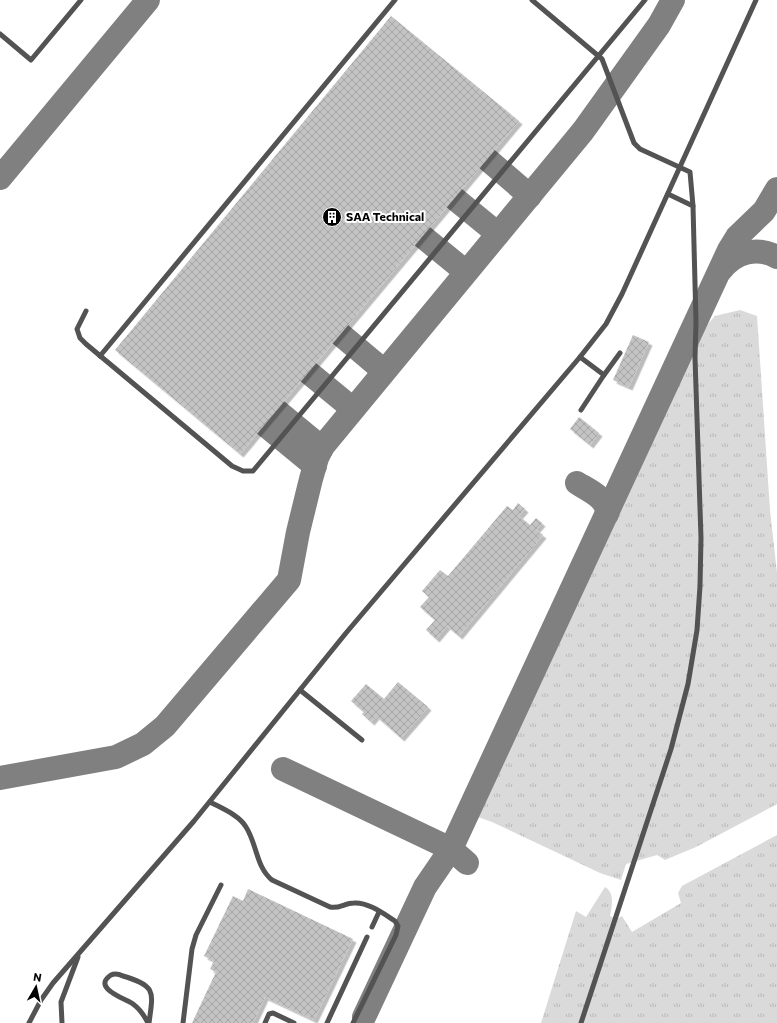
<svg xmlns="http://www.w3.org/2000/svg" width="777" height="1023" font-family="Commissioner,sans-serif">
  <defs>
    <pattern id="grass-tufts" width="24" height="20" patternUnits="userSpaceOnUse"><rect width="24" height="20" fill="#dadada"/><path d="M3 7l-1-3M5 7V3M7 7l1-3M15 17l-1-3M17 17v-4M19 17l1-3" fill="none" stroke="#b9b9b9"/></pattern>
    <pattern id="building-cross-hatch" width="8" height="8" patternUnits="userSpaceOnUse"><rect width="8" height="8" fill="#c3c3c3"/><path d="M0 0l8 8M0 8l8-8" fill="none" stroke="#a6a6a6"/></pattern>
    <filter id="shadow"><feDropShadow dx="3.5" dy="3.5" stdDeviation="0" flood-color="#0004"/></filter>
  </defs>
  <rect width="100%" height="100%" fill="#fff"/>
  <g fill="url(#grass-tufts)">
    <polygon points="740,310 757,316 770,510 777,573 777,804 696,847 665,860 657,855 626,864 621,880 600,873 492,822 478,817 609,531 707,325 715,316"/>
    <path d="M777,835V1023H541L576,911L586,917L605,887C615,893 612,906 610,916L617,919L622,916L632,932L681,903L678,893L682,886Z"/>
  </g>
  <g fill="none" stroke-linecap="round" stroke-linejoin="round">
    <g stroke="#808080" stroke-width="24">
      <polyline points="487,159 530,196"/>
      <polyline points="0,178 148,0"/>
      <polyline points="454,198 498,234"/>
      <polyline points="422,236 466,272"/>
      <path d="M721,270C735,252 757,246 777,257"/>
      <polyline points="340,334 384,371"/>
      <polyline points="308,372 353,409"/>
      <polyline points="276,410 322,448"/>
      <polyline points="264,424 315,466"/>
      <path d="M577,483C588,490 608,498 607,514"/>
      <polyline points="283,769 451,849 467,863"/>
      <polyline points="0,778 116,757 143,744 165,726 289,580 298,532 311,479 317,458 323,446 583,131 659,25 673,0"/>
      <polyline points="364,1017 425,887 451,849 729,250 737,237 764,211 777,189"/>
    </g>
  </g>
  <g fill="url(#building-cross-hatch)" filter="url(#shadow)">
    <polygon points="391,16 519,121 240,454 115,350"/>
    <polygon points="633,335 649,342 629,387 613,380"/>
    <polygon points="579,417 599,433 590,445 570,429"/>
    <polygon points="518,503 525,509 519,516 530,525 536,518 542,523 536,530 543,535 459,636 447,626 436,639 426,630 435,620 420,607 429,597 422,591 440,570 448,576 507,506 513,510"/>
    <polygon points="398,682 428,707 401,738 376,716 371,722 362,714 364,712 351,701 366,684 384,699"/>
    <polygon points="248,889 353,939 314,1020 265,997 253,1023 192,1023 216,972 210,969 214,961 204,956 233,896 243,901"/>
  </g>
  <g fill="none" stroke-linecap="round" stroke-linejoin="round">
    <g stroke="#535353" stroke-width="5">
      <polyline points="532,0 602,59 634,143 640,149 690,172 693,206"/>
      <polyline points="0,34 31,60 81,0"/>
      <polyline points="86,311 77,329 80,338 86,344 232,466 243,471 253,471 645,0"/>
      <polyline points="100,356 395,0"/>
      <polyline points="580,357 604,375 581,410"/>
      <polyline points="604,375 620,353"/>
      <polyline points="300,690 362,740"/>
      <path d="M210,802C221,808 239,815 246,827C257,844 256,867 272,880L330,907C339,909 345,903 354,903C368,902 384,914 395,921L398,926L396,935L353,1023"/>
      <polyline points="372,927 379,912"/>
      <polyline points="29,1023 41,1000 53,983 194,821 346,633 580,357 606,324 622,294 756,0"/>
      <polyline points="62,1023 61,1002 78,957"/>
      <path d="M148,1023C144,1015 140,1009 133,1004C126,999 91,988 111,975C115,973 119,974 123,976C157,986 153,992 149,1023"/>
      <polyline points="183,1023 192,949 196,935 221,885"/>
      <polyline points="265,1023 269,1014 273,1013 294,1023"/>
      <polyline points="327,1023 367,937"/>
      <polyline points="581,1023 671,749 688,684 697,630 700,586 701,538 695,358 696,322 693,206 668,194"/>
    </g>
  </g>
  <defs>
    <g id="building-disc" transform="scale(1)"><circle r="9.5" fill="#000" stroke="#fff"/><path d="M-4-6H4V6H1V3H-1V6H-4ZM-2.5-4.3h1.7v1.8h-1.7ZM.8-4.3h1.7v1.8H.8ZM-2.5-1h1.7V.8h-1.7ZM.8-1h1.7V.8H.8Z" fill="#fff"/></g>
  </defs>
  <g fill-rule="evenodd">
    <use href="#building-disc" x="332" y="217"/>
  </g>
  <g text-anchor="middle" stroke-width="4" stroke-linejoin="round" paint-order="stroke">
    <g font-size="12" font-weight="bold" fill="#000" stroke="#fff" text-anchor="start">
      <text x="346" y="221">SAA Technical</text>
    </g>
  </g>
  <g transform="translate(36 987) rotate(9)" stroke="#ffffff" stroke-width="3" paint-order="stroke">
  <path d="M0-3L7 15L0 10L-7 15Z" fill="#000000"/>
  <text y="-6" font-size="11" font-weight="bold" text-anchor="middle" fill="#000000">N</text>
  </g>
</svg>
